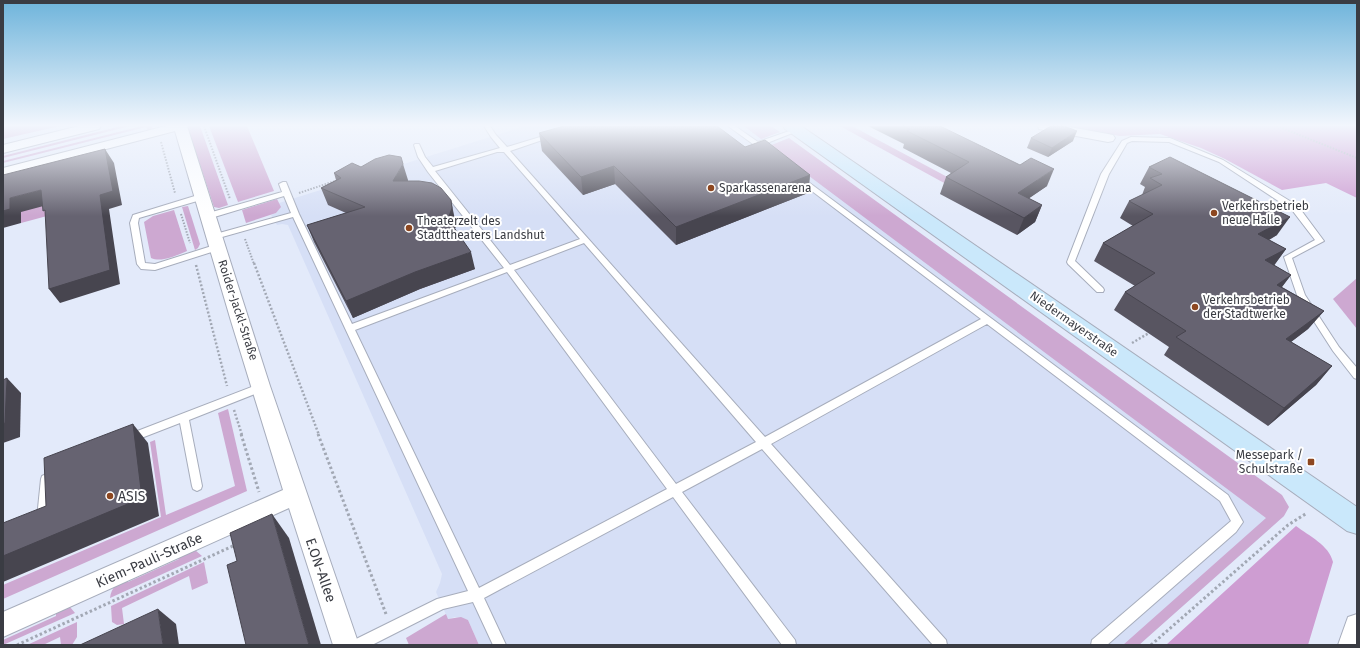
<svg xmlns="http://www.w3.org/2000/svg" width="1360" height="648" font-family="'Fira Sans',sans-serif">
  <rect width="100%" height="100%" fill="#e3eafa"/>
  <polygon fill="#d6dff6" points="525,126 754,126 1284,516 1139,645 479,645 468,620 455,617 448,619 436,592 440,583 442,574 288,225 282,224 277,225 271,215 276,213 280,207 279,203"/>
  <g fill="#cda8d1">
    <polygon points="3,126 60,126 3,139"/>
    <polygon points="121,126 130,126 3,158 3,156"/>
    <polygon points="142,126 152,126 153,130 148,131 146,127 3,163 3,161"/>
    <polygon points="187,126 200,126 228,205 219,208 214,207"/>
    <polygon points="209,126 247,126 274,191 238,202"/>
    <polygon points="744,126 771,126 780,132 761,139"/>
    <polygon points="840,126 852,126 953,180 946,184"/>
    <polygon points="1065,126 1159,126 1160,134 1120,136"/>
    <polygon points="789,138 1282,495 1289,507 1284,516 1139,645 1123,645 1266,518 769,146"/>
    <polygon points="44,169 47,216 21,223 21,216 3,180"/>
    <polygon points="277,199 281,207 276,213 246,223 242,210"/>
    <polygon points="188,206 200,244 198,248 195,250 182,207"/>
    <path d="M174,210L187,251C177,255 162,263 151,258L144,222L153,216Z"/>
    <polygon points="1357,278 1357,329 1333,299"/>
    <polygon points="228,409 247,491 3,599 3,585 161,517 150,442 155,440 166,515 235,486 218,413"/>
    <path d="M195,550L202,556L110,598C111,587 119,582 127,575L128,582L179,559L178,551Z"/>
    <polygon points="204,562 208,583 192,590 189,576 122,608 124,624 117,625 112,622 111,606"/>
    <polygon points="64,606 70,607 75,613 3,645 3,640 56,616 56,608"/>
    <polygon points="446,614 448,619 461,617 468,620 479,645 409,645 406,638"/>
    <polygon points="77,622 77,637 72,645 61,645 60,637 43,645 27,645"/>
  </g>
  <g fill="#ce9dd2">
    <polygon points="1159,126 1357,126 1357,198 1326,183 1282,190 1225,159 1201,148 1160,134"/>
    <path d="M1296,526C1309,536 1329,545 1333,562L1308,645H1166Z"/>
  </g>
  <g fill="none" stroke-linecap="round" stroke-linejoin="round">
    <g stroke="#a7adbc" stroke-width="2">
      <g id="service">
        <path d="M484,126H490L496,135L507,147L550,134H554V136L510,151L765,437L981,319L796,179V175H799L1228,495L1243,522L1236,532L1107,645H1091L1092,640L1231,521L1220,501L987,324L771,444L946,640L947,645H933L762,449L682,492L795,640L796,645H782L673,497L484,598L506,645H493L473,602L443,609L372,645H353L354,640L437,599L468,591L293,217L215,239L211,237L212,235L291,213L284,196L211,218H205L204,216L205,214L282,192L279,184L283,182H286L299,214L352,324L504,268L428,172L418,157L414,145L415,144H419L425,157L433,167L500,148L491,137ZM497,152H504L580,239L510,265L435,171ZM584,243L756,442L676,484L514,270ZM507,272L667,489L479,588L355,330Z"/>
        <polygon points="728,126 735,126 758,142 795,129 799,129 800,130 762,145 767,150 764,152"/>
        <polygon points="1131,137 1170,138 1223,160 1298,206 1324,241 1292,258 1305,295 1339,347 1357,368 1357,379 1354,378 1333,351 1297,295 1284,257 1315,240 1292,210 1219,162 1169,142 1132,141 1127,143 1109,174 1075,261 1103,288 1104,290 1103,292 1097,292 1068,264 1067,262 1101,174 1122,141"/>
        <polygon points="198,195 201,195 205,197 204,199 139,218 138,223 145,263 155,264 218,244 221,245 222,247 221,249 155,270 141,269 137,264 130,223 133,215"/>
        <polygon points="262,383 265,384 267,387 265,390 189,420 202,486 201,489 197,491 193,489 192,486 180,423 131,442 127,441 126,438 127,435"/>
        <polygon points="46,474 50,476 51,479 49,518 47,522 43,523 39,522 37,518 41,479 42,476"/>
      </g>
    </g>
    <g stroke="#a7adbc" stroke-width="2">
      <g id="minor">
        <polygon points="79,126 101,126 99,129 3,153 3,145"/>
        <polygon points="166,126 187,126 270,386 359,645 333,645 289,508 3,637 3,612 283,490 231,321 175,131 3,176 3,168"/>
        <polygon points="1038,126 1064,126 1108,134 1113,135 1115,138 1113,141 1108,142 1044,130 1039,129"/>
        <polygon points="1357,614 1357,645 1338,645 1348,617"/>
      </g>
    </g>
    <g stroke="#a7adbc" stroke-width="2">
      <polygon id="secondary" points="783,126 801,126 1357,507 1357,534 1347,531 785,129"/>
    </g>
    <g stroke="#a2a8b4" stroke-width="2" stroke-dasharray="1.5 1.5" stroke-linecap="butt">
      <polyline points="204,126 230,199"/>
      <polyline points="1277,126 1357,158"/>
      <polyline points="161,142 175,193"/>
      <polyline points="299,193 335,181"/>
      <polyline points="181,214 190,243"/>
      <polyline points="245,239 254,264"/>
    </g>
    <g stroke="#a2a8b4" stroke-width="2.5" stroke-dasharray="2 2" stroke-linecap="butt">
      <polyline points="254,263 319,435"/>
      <polyline points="196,265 227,386"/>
      <polyline points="1132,343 1149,333"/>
      <polyline points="234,410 242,435"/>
    </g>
    <g stroke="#a2a8b4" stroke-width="3" stroke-dasharray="2.5 2.5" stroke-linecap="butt">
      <polyline points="241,434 259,492"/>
      <polyline points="318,434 386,614"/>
      <polyline points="17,645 235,545"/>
      <polyline points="1151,645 1288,525 1307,513"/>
    </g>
    <use href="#service" fill="#fff" fill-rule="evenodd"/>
    <use href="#minor" fill="#fff" fill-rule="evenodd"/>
    <use href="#secondary" fill="#cae8fb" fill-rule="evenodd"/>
  </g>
  <g fill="#585561">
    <polygon points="868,126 940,126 1047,186 1029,198 1042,205 1035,222 1017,235 940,194 946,177 951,173 903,148 904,144"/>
    <polygon points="539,133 745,147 810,175 808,193 676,245 615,184 583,195 542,151"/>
    <polygon points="1031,138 1073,141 1048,157 1027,148"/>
    <polygon points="361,167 408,180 408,181 455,217 456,225 455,229 475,269 420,289 353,318 314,242 307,225 346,213 328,205 321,188 336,180 334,173"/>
    <polygon points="1149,167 1277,235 1269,240 1286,249 1274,265 1291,275 1282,287 1324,311 1308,329 1291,342 1332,366 1316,385 1268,426 1164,355 1169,347 1114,310 1125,292 1135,286 1094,261 1103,243 1133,226 1120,218 1129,201 1142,195 1145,187 1140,184"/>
  </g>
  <g fill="#47454f">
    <polygon points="1077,131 1073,141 1048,157 1052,148"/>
    <polygon points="105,149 114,163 122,205 109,209 120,284 60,303 49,289 100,195"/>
    <polygon points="403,164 408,180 398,198 393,181"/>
    <polygon points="614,166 615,184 583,195 581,177"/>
    <polygon points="1054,169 1047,186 1012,210 1018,193"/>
    <polygon points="810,175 808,193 676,245 676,227"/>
    <polygon points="41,190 51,204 21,212 21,223 3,228 3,211 10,198"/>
    <polygon points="451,200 456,225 453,236 448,219"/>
    <polygon points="1042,205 1035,222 1017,235 1024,218"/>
    <polygon points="1290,217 1277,235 1246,252 1258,234"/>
    <polygon points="1286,249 1273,267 1265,260"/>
    <polygon points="471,252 475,269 420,289 353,318 346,301 415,272"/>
    <polygon points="1291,275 1277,293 1277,285"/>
    <polygon points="1324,311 1308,329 1271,357 1286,339"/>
    <polygon points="1332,366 1316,385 1268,426 1284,408"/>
    <polygon points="7,378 21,393 20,437 3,443 3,424"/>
    <polygon points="133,424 148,443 159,516 3,582 3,556"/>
    <polygon points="272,514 289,538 321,645 309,645"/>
    <polygon points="158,609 176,624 179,645 163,645"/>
  </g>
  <g fill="#666371" stroke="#47454f">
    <polygon points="564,126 717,126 745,147 765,140 810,175 676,227 614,166 581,177 539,133"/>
    <polygon points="903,126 940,126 1020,165 1031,158 1054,169 1018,193 1042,205 1024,218 946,177 969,162 907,131 910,129"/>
    <polygon points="1051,126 1064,126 1077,131 1052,148 1031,138"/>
    <polygon points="105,149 113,191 100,195 110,270 49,289 45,210 43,211 41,190 10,198 10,209 3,211 3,175"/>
    <polygon points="389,155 401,157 403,164 393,181 419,181 432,183 441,188 451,200 452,208 448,219 471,252 415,272 346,301 307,225 365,207 321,188 341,178 334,173 352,163 361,167 375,159"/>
    <polygon points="1170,157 1290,217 1258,234 1286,249 1265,260 1291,275 1277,285 1324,311 1286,339 1332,366 1284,408 1176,337 1186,331 1125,292 1155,273 1103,243 1153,214 1129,201 1162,185 1150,178 1162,174 1149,167"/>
    <polygon points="7,378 5,423 3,424 3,380"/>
    <polygon points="133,424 142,498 3,556 3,523 46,506 44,458"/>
    <polygon points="272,514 309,645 246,645 227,565 237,561 230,533"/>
    <polygon points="158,609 163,645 80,645"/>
  </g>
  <linearGradient id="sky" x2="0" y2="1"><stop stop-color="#6eb4db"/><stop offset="0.58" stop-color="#f2f6fd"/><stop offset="1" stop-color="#f2f6fd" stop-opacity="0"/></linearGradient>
  <rect width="1360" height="216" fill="url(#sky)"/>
  <g fill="#8d4720" stroke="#fff" stroke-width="1.5">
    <circle cx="711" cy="188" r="4"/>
    <circle cx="1214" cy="213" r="4"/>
    <circle cx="409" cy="228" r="4"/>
    <circle cx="1195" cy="307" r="4"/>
    <rect x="1307" y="458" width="8" height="8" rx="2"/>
    <circle cx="110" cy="496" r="4"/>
  </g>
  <g text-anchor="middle" stroke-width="4" stroke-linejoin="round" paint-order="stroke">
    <g font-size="12" fill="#3a3c43" stroke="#fff" text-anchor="start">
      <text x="719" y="192">Sparkassenarena</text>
      <text x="1222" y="210">Verkehrsbetrieb<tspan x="1222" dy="14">neue Halle</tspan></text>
      <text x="417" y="225">Theaterzelt des<tspan x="417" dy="14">Stadttheaters Landshut</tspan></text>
      <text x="1203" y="304">Verkehrsbetrieb<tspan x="1203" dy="14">der Stadtwerke</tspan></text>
      <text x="1303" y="459" text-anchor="end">Messepark /<tspan x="1303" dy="14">Schulstraße</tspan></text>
    </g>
    <g font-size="12" fill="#3a3c43" stroke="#fff">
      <text transform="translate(238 310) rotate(72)" y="4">Roider-Jackl-Straße</text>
      <text transform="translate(1074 324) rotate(35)" y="4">Niedermayerstraße</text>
    </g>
    <g font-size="14" fill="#3a3c43" stroke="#fff" text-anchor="start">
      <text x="118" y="501">ASIS</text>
    </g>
    <g font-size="14" fill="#3a3c43" stroke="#fff">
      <text transform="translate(149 560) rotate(-24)" y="5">Kiem-Pauli-Straße</text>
      <text transform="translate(321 570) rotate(71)" y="5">E.ON-Allee</text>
    </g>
  </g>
  <rect width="1360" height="648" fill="none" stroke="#3a3c43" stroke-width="8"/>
</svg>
